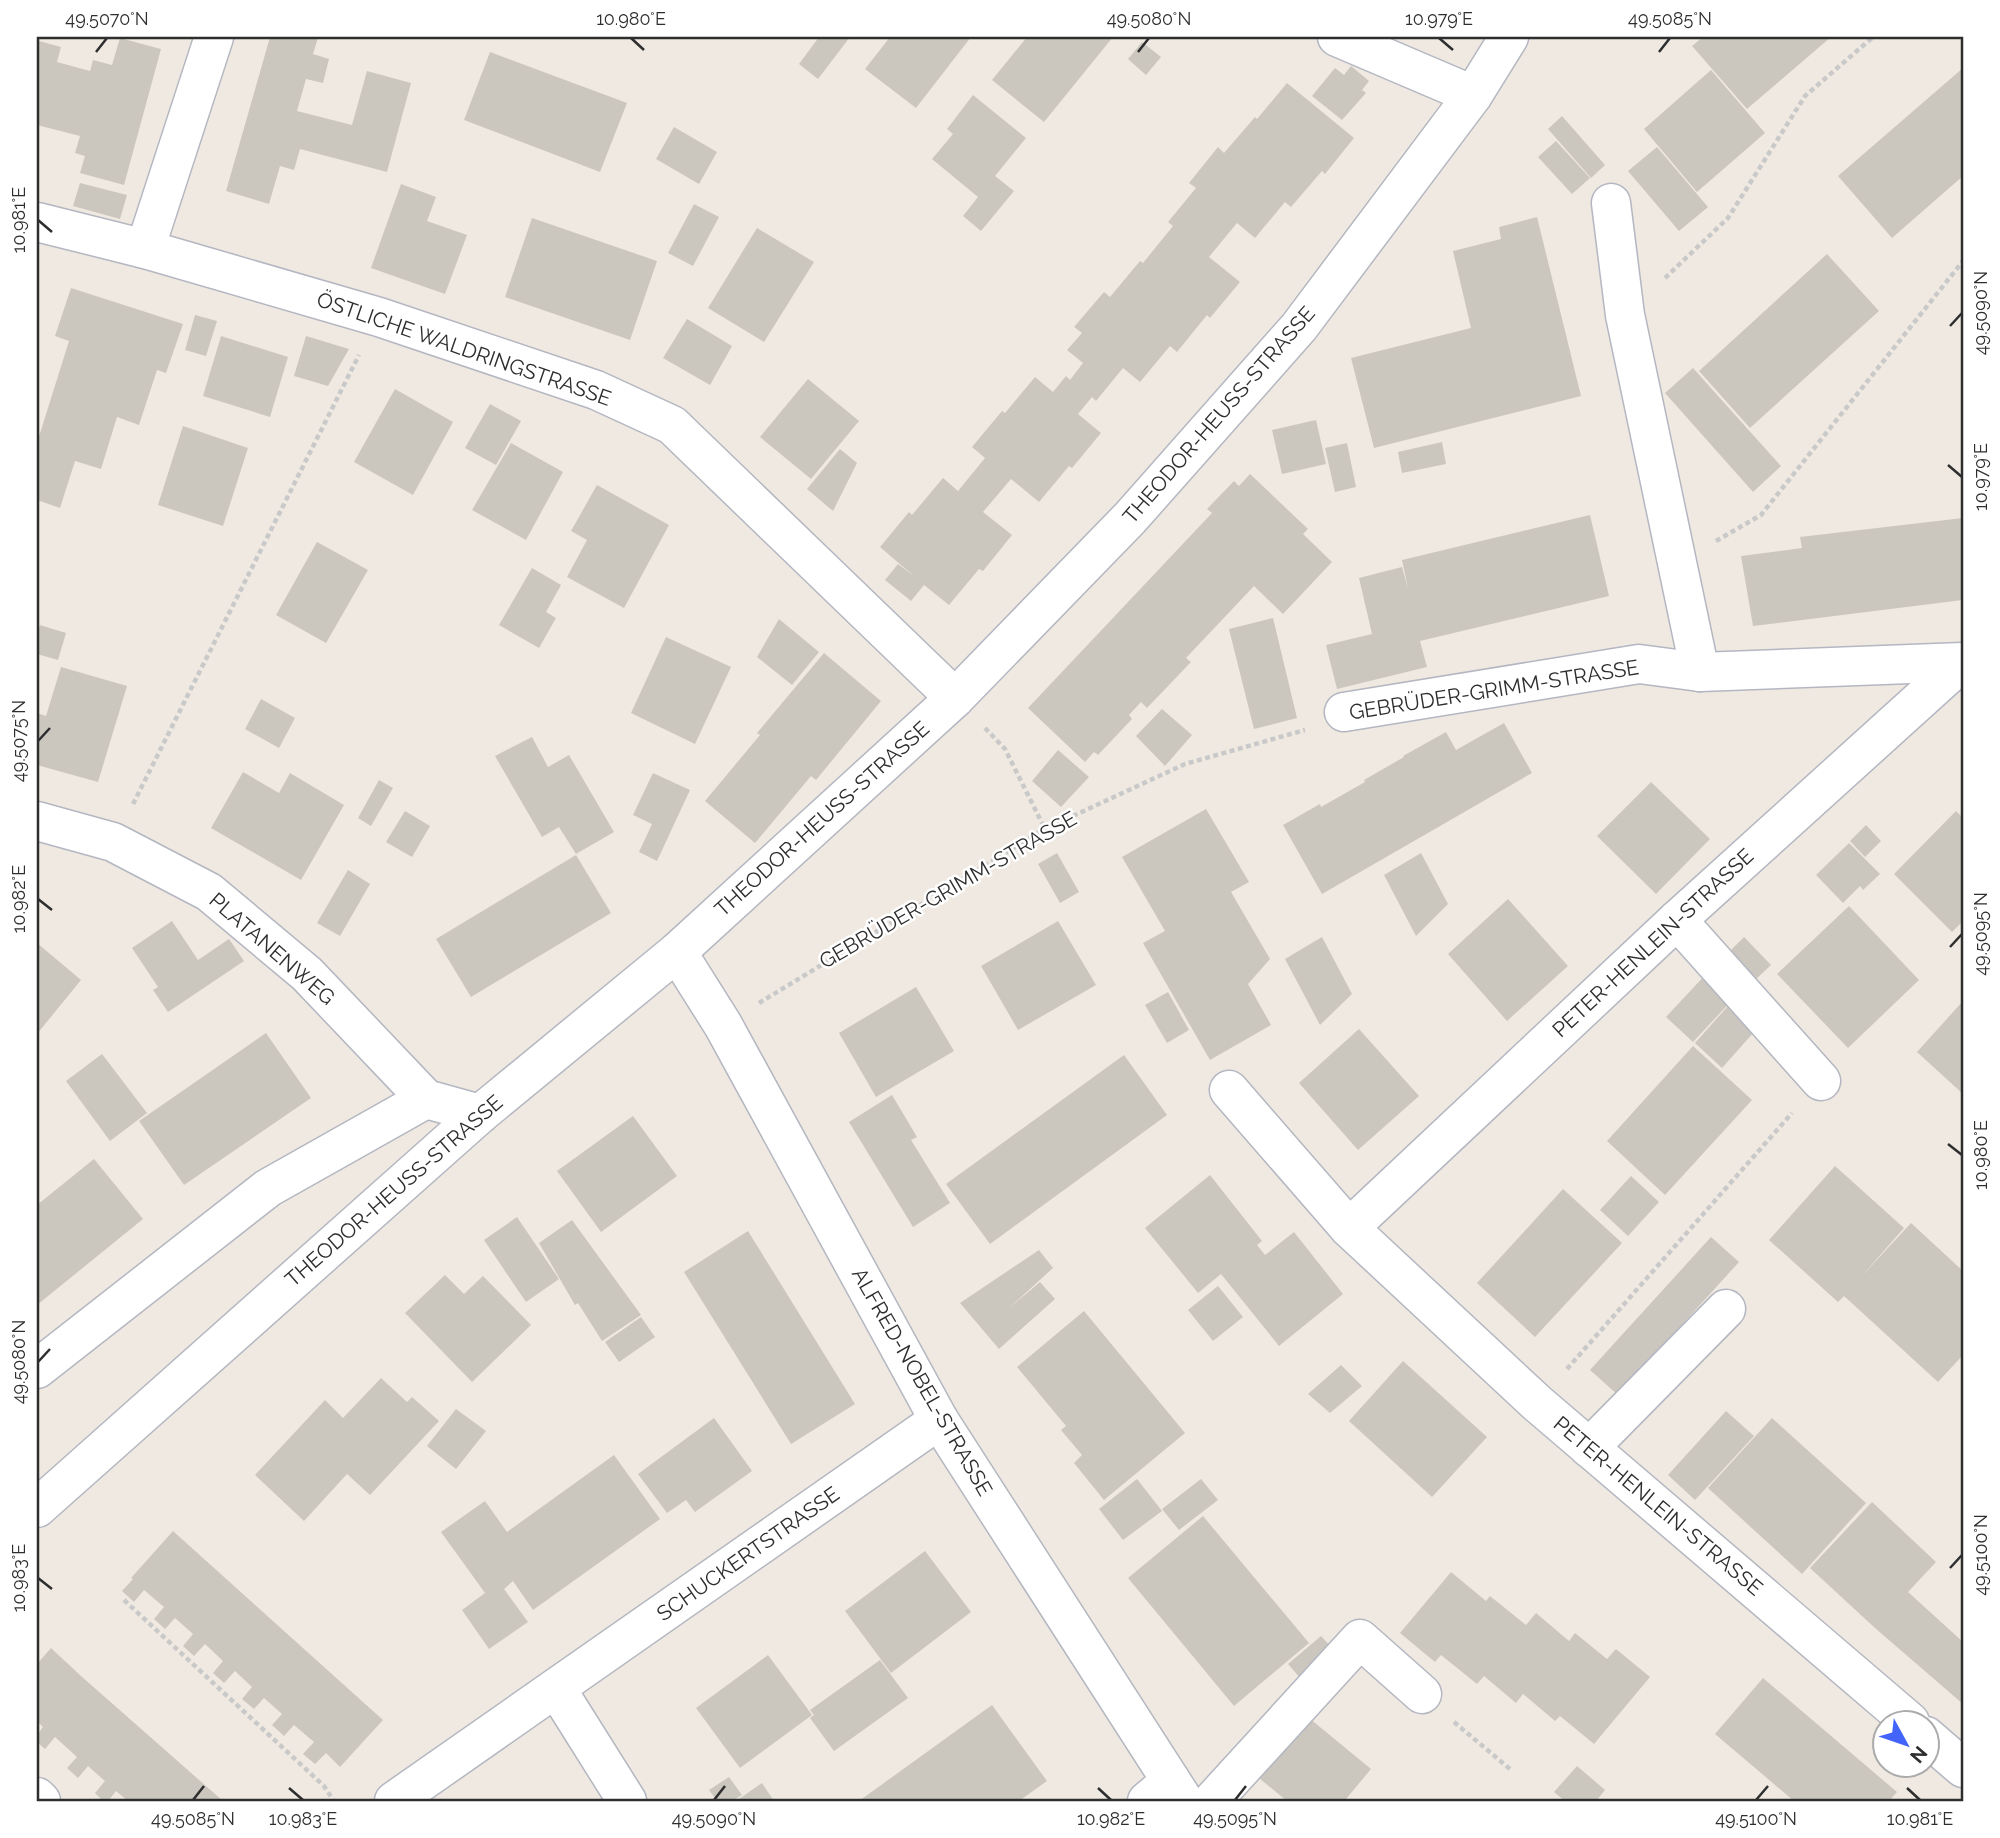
<svg xmlns="http://www.w3.org/2000/svg" width="2000" height="1838" font-family="Raleway,sans-serif">
  <rect width="100%" height="100%" fill="#efe9e1"/>
  <g fill="#cbc7bf">
    <polygon points="270,37 318,38 313,54 329,59 323,83 306,79 297,111 352,125 367,71 411,83 387,172 300,149 294,170 280,166 269,204 226,191"/>
    <polygon points="819,37 850,37 818,79 799,64"/>
    <polygon points="890,37 971,37 916,108 865,69"/>
    <polygon points="1027,37 1113,37 1044,122 992,80"/>
    <polygon points="1703,37 1831,37 1747,109 1692,46"/>
    <polygon points="120,38 161,49 124,185 80,173 85,156 75,153 80,136 37,125 37,49 39,41 61,47 57,62 90,71 93,60 112,65"/>
    <polygon points="1142,42 1161,57 1146,75 1128,59"/>
    <polygon points="490,52 627,103 600,172 464,120"/>
    <polygon points="1351,66 1369,81 1362,90 1366,93 1342,120 1312,96 1335,68 1344,75"/>
    <polygon points="1963,68 1963,176 1892,238 1838,176"/>
    <polygon points="1711,70 1765,133 1697,192 1644,129"/>
    <polygon points="1287,83 1354,138 1325,174 1322,171 1291,207 1285,202 1255,238 1237,223 1209,257 1240,282 1210,318 1207,315 1177,352 1170,346 1140,382 1123,368 1096,401 1092,397 1078,414 1101,433 1072,468 1069,466 1039,502 1011,479 983,512 1012,535 983,571 979,569 949,605 924,585 911,601 885,580 898,564 915,577 880,547 909,512 912,515 943,478 958,491 985,458 998,469 972,447 1002,411 1005,413 1035,377 1053,392 1066,376 1070,380 1083,363 1067,350 1082,333 1074,327 1104,292 1110,297 1140,261 1143,263 1173,226 1168,222 1196,188 1189,183 1218,147 1224,153 1255,117 1257,119"/>
    <polygon points="973,95 1026,138 995,176 1014,191 981,231 963,216 978,197 932,159 953,134 947,129"/>
    <polygon points="1562,116 1605,165 1591,178 1548,129"/>
    <polygon points="674,127 717,152 699,184 656,159"/>
    <polygon points="1556,141 1590,178 1572,194 1538,157"/>
    <polygon points="1657,147 1708,207 1679,231 1628,171"/>
    <polygon points="80,183 127,195 120,219 73,206"/>
    <polygon points="401,184 436,197 427,221 467,235 445,294 371,268"/>
    <polygon points="694,204 719,217 693,266 668,253"/>
    <polygon points="1537,217 1581,396 1374,448 1351,358 1471,328 1453,251 1501,239 1499,227"/>
    <polygon points="532,218 657,261 630,340 505,297"/>
    <polygon points="757,228 814,262 764,342 708,308"/>
    <polygon points="1827,254 1879,311 1750,428 1699,371"/>
    <polygon points="71,288 183,324 166,373 157,370 139,425 117,417 101,469 75,461 60,508 37,500 37,443 69,341 55,336"/>
    <polygon points="195,315 217,321 206,356 185,350"/>
    <polygon points="687,319 732,346 710,385 663,358"/>
    <polygon points="221,336 288,357 270,417 203,396"/>
    <polygon points="306,336 349,349 328,386 294,376"/>
    <polygon points="1693,368 1781,466 1753,492 1665,393"/>
    <polygon points="808,379 859,421 811,479 760,437"/>
    <polygon points="395,389 453,422 413,495 354,462"/>
    <polygon points="490,404 521,421 496,465 465,448"/>
    <polygon points="1316,420 1326,464 1282,474 1272,430"/>
    <polygon points="183,426 248,448 223,526 158,505"/>
    <polygon points="1442,442 1446,464 1402,473 1398,452"/>
    <polygon points="511,443 563,472 526,540 472,510"/>
    <polygon points="1347,443 1356,487 1335,492 1325,448"/>
    <polygon points="840,449 857,463 833,511 807,489"/>
    <polygon points="1250,474 1308,529 1303,534 1332,562 1283,614 1254,586 1186,658 1191,662 1147,708 1141,702 1129,715 1132,719 1098,755 1094,752 1085,762 1028,708 1212,513 1207,509 1234,481 1239,486"/>
    <polygon points="597,485 669,525 624,608 567,577 587,540 571,531"/>
    <polygon points="1590,515 1609,596 1420,641 1427,667 1337,689 1326,645 1372,634 1359,578 1402,567 1408,588 1402,560"/>
    <polygon points="1963,518 1963,600 1753,626 1741,556 1802,548 1800,537"/>
    <polygon points="317,542 368,570 326,643 276,615"/>
    <polygon points="532,568 561,585 546,612 556,618 539,648 499,625"/>
    <polygon points="1273,618 1297,718 1254,729 1229,629"/>
    <polygon points="779,619 819,652 792,685 757,657"/>
    <polygon points="40,625 66,633 58,660 37,654 37,635"/>
    <polygon points="666,637 731,667 695,744 631,713"/>
    <polygon points="824,653 881,701 816,780 811,776 755,843 705,801 760,735 757,733"/>
    <polygon points="61,667 127,686 98,782 37,765 37,713 46,716"/>
    <polygon points="261,699 295,718 279,748 245,729"/>
    <polygon points="1162,709 1192,735 1165,766 1136,736"/>
    <polygon points="1504,723 1532,773 1322,894 1283,825 1320,804 1321,807 1365,782 1364,780 1404,757 1403,756 1446,732 1456,750"/>
    <polygon points="532,737 548,767 569,755 614,832 576,854 559,827 542,837 495,756"/>
    <polygon points="1058,750 1089,777 1061,807 1032,781"/>
    <polygon points="243,772 279,793 290,773 344,805 301,880 211,828"/>
    <polygon points="653,773 690,790 657,861 639,852 652,824 633,815"/>
    <polygon points="379,780 393,788 371,826 358,818"/>
    <polygon points="1651,782 1710,839 1656,894 1597,836"/>
    <polygon points="1206,809 1249,882 1231,892 1270,959 1248,984 1271,1025 1210,1060 1143,943 1165,931 1122,857"/>
    <polygon points="405,811 430,826 412,857 386,842"/>
    <polygon points="1956,811 1963,818 1963,921 1952,932 1894,874"/>
    <polygon points="1866,825 1881,841 1865,857 1850,841"/>
    <polygon points="1849,843 1880,874 1863,890 1860,886 1843,903 1816,875"/>
    <polygon points="1057,853 1079,892 1060,903 1038,864"/>
    <polygon points="1421,853 1448,904 1416,936 1384,875"/>
    <polygon points="576,855 611,913 471,997 436,939"/>
    <polygon points="348,870 370,884 340,936 317,923"/>
    <polygon points="1508,899 1568,966 1507,1021 1448,954"/>
    <polygon points="1849,906 1919,980 1848,1048 1777,974"/>
    <polygon points="172,921 198,960 229,939 244,961 168,1012 153,990 158,987 132,948"/>
    <polygon points="1058,921 1096,985 1018,1030 981,966"/>
    <polygon points="1322,937 1352,994 1320,1025 1285,959"/>
    <polygon points="1744,937 1771,965 1754,981 1727,954"/>
    <polygon points="37,943 81,980 37,1034"/>
    <polygon points="1707,973 1734,998 1693,1042 1666,1017"/>
    <polygon points="916,987 954,1051 876,1097 839,1033"/>
    <polygon points="1168,992 1189,1030 1167,1043 1145,1005"/>
    <polygon points="1735,998 1762,1023 1722,1068 1695,1043"/>
    <polygon points="1963,1001 1963,1094 1917,1052"/>
    <polygon points="1359,1029 1419,1096 1358,1150 1299,1083"/>
    <polygon points="266,1033 311,1098 184,1185 139,1121"/>
    <polygon points="1693,1046 1752,1100 1665,1195 1607,1141"/>
    <polygon points="102,1054 147,1113 110,1141 66,1081"/>
    <polygon points="1124,1055 1167,1115 990,1244 946,1184"/>
    <polygon points="892,1095 917,1137 911,1140 950,1203 913,1227 849,1122"/>
    <polygon points="633,1116 677,1176 601,1232 557,1171"/>
    <polygon points="94,1159 143,1219 37,1305 37,1205"/>
    <polygon points="1835,1166 1904,1228 1860,1278 1911,1223 1963,1271 1963,1355 1938,1382 1844,1296 1838,1302 1769,1240"/>
    <polygon points="1210,1175 1262,1241 1257,1245 1265,1255 1294,1232 1343,1294 1279,1346 1221,1274 1198,1293 1145,1228"/>
    <polygon points="1631,1176 1659,1202 1628,1236 1600,1210"/>
    <polygon points="1563,1189 1622,1243 1535,1337 1477,1283"/>
    <polygon points="517,1217 559,1279 526,1302 484,1240"/>
    <polygon points="572,1220 641,1315 602,1341 578,1303 575,1305 539,1243"/>
    <polygon points="748,1231 855,1404 791,1444 684,1272"/>
    <polygon points="1711,1237 1739,1262 1618,1395 1590,1370"/>
    <polygon points="1039,1250 1053,1268 1009,1308 1040,1282 1055,1299 999,1349 960,1303"/>
    <polygon points="445,1275 464,1294 483,1276 531,1325 472,1382 405,1313"/>
    <polygon points="1218,1286 1243,1317 1213,1341 1188,1310"/>
    <polygon points="1084,1311 1185,1433 1104,1500 1074,1463 1082,1455 1061,1430 1066,1426 1017,1367"/>
    <polygon points="641,1317 655,1337 619,1362 605,1342"/>
    <polygon points="1403,1361 1487,1437 1432,1497 1349,1421"/>
    <polygon points="1341,1365 1362,1386 1330,1413 1308,1394"/>
    <polygon points="381,1378 407,1402 412,1397 439,1421 370,1495 347,1474 304,1521 255,1475 325,1400 343,1418"/>
    <polygon points="456,1409 486,1431 456,1469 427,1446"/>
    <polygon points="1726,1411 1754,1436 1695,1500 1668,1475"/>
    <polygon points="714,1418 752,1471 695,1512 686,1500 667,1513 638,1474"/>
    <polygon points="1772,1418 1866,1503 1802,1574 1708,1488"/>
    <polygon points="614,1455 660,1519 533,1610 513,1581 504,1589 528,1622 489,1649 462,1610 485,1593 441,1532 485,1501 507,1532"/>
    <polygon points="1137,1479 1162,1511 1123,1540 1099,1509"/>
    <polygon points="1201,1479 1218,1500 1179,1530 1162,1509"/>
    <polygon points="1872,1502 1936,1562 1908,1592 1963,1642 1963,1704 1875,1628 1810,1568"/>
    <polygon points="1203,1516 1309,1643 1234,1706 1128,1578"/>
    <polygon points="173,1531 383,1720 340,1767 326,1753 315,1764 303,1754 314,1742 294,1725 284,1736 272,1725 282,1714 264,1698 254,1709 242,1699 252,1687 235,1671 224,1683 213,1673 223,1661 205,1644 194,1656 183,1646 193,1634 175,1618 165,1629 154,1619 164,1607 144,1590 134,1602 122,1591 133,1579 131,1578"/>
    <polygon points="925,1551 971,1612 891,1673 845,1611"/>
    <polygon points="1451,1572 1486,1601 1490,1596 1526,1625 1536,1613 1569,1641 1575,1633 1607,1659 1616,1649 1650,1677 1594,1744 1560,1716 1555,1721 1523,1694 1516,1703 1484,1676 1477,1684 1441,1655 1435,1662 1400,1633"/>
    <polygon points="1321,1636 1334,1650 1301,1679 1288,1664"/>
    <polygon points="51,1648 81,1676 223,1801 128,1801 116,1791 108,1801 103,1801 95,1793 105,1781 88,1766 78,1778 67,1768 77,1757 55,1737 45,1749 37,1742 37,1735 43,1727 37,1721 37,1664"/>
    <polygon points="768,1655 812,1715 740,1768 696,1708"/>
    <polygon points="880,1660 908,1698 834,1751 810,1718 814,1715 810,1710"/>
    <polygon points="1763,1678 1897,1792 1889,1801 1794,1801 1715,1734"/>
    <polygon points="992,1705 1047,1781 1019,1801 859,1801"/>
    <polygon points="1309,1718 1371,1769 1346,1799 1348,1801 1287,1801 1259,1778"/>
    <polygon points="1577,1766 1605,1790 1596,1801 1565,1801 1554,1792"/>
    <polygon points="729,1777 742,1795 732,1801 717,1801 709,1790"/>
    <polygon points="762,1783 774,1801 736,1801"/>
  </g>
  <g fill="none" stroke-linecap="round" stroke-linejoin="round">
    <g stroke="#b4b7c1" stroke-width="41">
      <g id="minor">
        <polyline points="1337,37 1473,95"/>
        <polyline points="1611,203 1625,315 1700,672"/>
        <polyline points="37,222 145,249 379,317 596,390 672,425 955,698"/>
        <polyline points="145,249 214,37"/>
        <polyline points="1344,712 1639,664 1700,672 1963,662"/>
        <polyline points="37,821 113,842 209,892 307,974 426,1099 480,1114"/>
        <polyline points="1677,920 1821,1081"/>
        <polyline points="677,952 723,1025 939,1420 1184,1801"/>
        <polyline points="1229,1090 1349,1228"/>
        <polyline points="37,1369 268,1188 426,1099"/>
        <polyline points="1589,1448 1726,1309"/>
        <polyline points="37,1508 480,1114 677,952 955,698 1130,518 1299,327 1473,95 1509,37"/>
        <polyline points="556,1688 627,1801"/>
        <polyline points="1910,1722 1537,1403 1349,1228 1677,920 1961,663"/>
        <polyline points="1926,1736 1963,1768"/>
        <polyline points="37,1797 41,1801"/>
        <polyline points="394,1801 939,1420"/>
        <polyline points="1147,1801 1171,1781"/>
        <polyline points="1212,1801 1360,1639 1422,1694"/>
      </g>
    </g>
    <g stroke="#c9c9c9" stroke-width="4.5" stroke-dasharray="5 3.5" stroke-linecap="butt">
      <polyline points="1665,278 1728,218 1805,96 1873,37"/>
      <polyline points="1716,541 1761,515 1963,261"/>
      <polyline points="985,728 1005,749 1045,829"/>
      <polyline points="133,804 359,355"/>
      <polyline points="759,1003 1045,829 1185,764 1305,730"/>
      <polyline points="1567,1369 1792,1113"/>
      <polyline points="124,1600 324,1786 334,1801"/>
      <polyline points="1454,1722 1510,1769"/>
    </g>
    <use href="#minor" stroke="#fff" stroke-width="38"/>
  </g>
  <path fill="none" stroke="#2e2e2e" stroke-width="2.5" d="M631,38L644,50M1439,38L1453,50M96,52L107,38M1138,52L1149,38M1659,52L1670,38M38,220L52,232M1950,326L1962,313M1948,465L1962,477M38,741L50,728M38,899L52,910M1950,947L1962,934M1948,1144L1962,1155M38,1362L50,1349M1950,1568L1962,1555M38,1578L52,1589M289,1788L303,1800M1098,1788L1111,1800M1907,1788L1920,1800M193,1800L204,1786M714,1800L725,1786M1235,1800L1246,1786M1756,1800L1768,1786"/>
  <g text-anchor="middle" stroke-width="5" stroke-linejoin="round" paint-order="stroke">
    <g font-size="21" fill="#2e2e2e" stroke="#fff">
      <text transform="translate(464 349) rotate(19)" y="7">ÖSTLICHE WALDRINGSTRASSE</text>
      <text transform="translate(1219 415) rotate(-49)" y="7">THEODOR-HEUSS-STRASSE</text>
      <text transform="translate(1494 690) rotate(-9)" y="7">GEBRÜDER-GRIMM-STRASSE</text>
      <text transform="translate(822 819) rotate(-42)" y="7">THEODOR-HEUSS-STRASSE</text>
      <text transform="translate(948 890) rotate(-30)" y="7">GEBRÜDER-GRIMM-STRASSE</text>
      <text transform="translate(1653 943) rotate(-43)" y="7">PETER-HENLEIN-STRASSE</text>
      <text transform="translate(272 949) rotate(41)" y="7">PLATANENWEG</text>
      <text transform="translate(394 1191) rotate(-41)" y="7">THEODOR-HEUSS-STRASSE</text>
      <text transform="translate(922 1382) rotate(60)" y="7">ALFRED-NOBEL-STRASSE</text>
      <text transform="translate(1658 1506) rotate(40)" y="7">PETER-HENLEIN-STRASSE</text>
      <text transform="translate(748 1554) rotate(-35)" y="7">SCHUCKERTSTRASSE</text>
    </g>
  </g>
  <rect width="2000" height="1838" fill="none" stroke="#ffffff" stroke-width="77"/>
  <g transform="translate(1906 1744) rotate(130)"><circle r="33" fill="#ffffff" stroke="#ababab" stroke-width="2"/>
  <path d="M0-5L12 26L0 18L-12 26Z" fill="#4264fb"/>
  <text y="-10" font-size="19" font-weight="bold" text-anchor="middle" fill="#2e2e2e">N</text>
  </g>
  <rect x="38" y="38" width="1924" height="1762" fill="none" stroke="#2e2e2e" stroke-width="2.5"/>
  <g font-size="18" text-anchor="middle" fill="#2e2e2e">
    <text x="107" y="25">49.5070°N</text>
    <text x="631" y="25">10.980°E</text>
    <text x="1149" y="25">49.5080°N</text>
    <text x="1439" y="25">10.979°E</text>
    <text x="1670" y="25">49.5085°N</text>
    <text transform="translate(19 220) rotate(-90)" y="6">10.981°E</text>
    <text transform="translate(1981 313) rotate(-90)" y="6">49.5090°N</text>
    <text transform="translate(1981 477) rotate(-90)" y="6">10.979°E</text>
    <text transform="translate(19 741) rotate(-90)" y="6">49.5075°N</text>
    <text transform="translate(19 899) rotate(-90)" y="6">10.982°E</text>
    <text transform="translate(1981 934) rotate(-90)" y="6">49.5095°N</text>
    <text transform="translate(1981 1155) rotate(-90)" y="6">10.980°E</text>
    <text transform="translate(19 1362) rotate(-90)" y="6">49.5080°N</text>
    <text transform="translate(1981 1555) rotate(-90)" y="6">49.5100°N</text>
    <text transform="translate(19 1578) rotate(-90)" y="6">10.983°E</text>
    <text x="193" y="1825">49.5085°N</text>
    <text x="303" y="1825">10.983°E</text>
    <text x="714" y="1825">49.5090°N</text>
    <text x="1111" y="1825">10.982°E</text>
    <text x="1235" y="1825">49.5095°N</text>
    <text x="1756" y="1825">49.5100°N</text>
    <text x="1920" y="1825">10.981°E</text>
  </g>
</svg>
